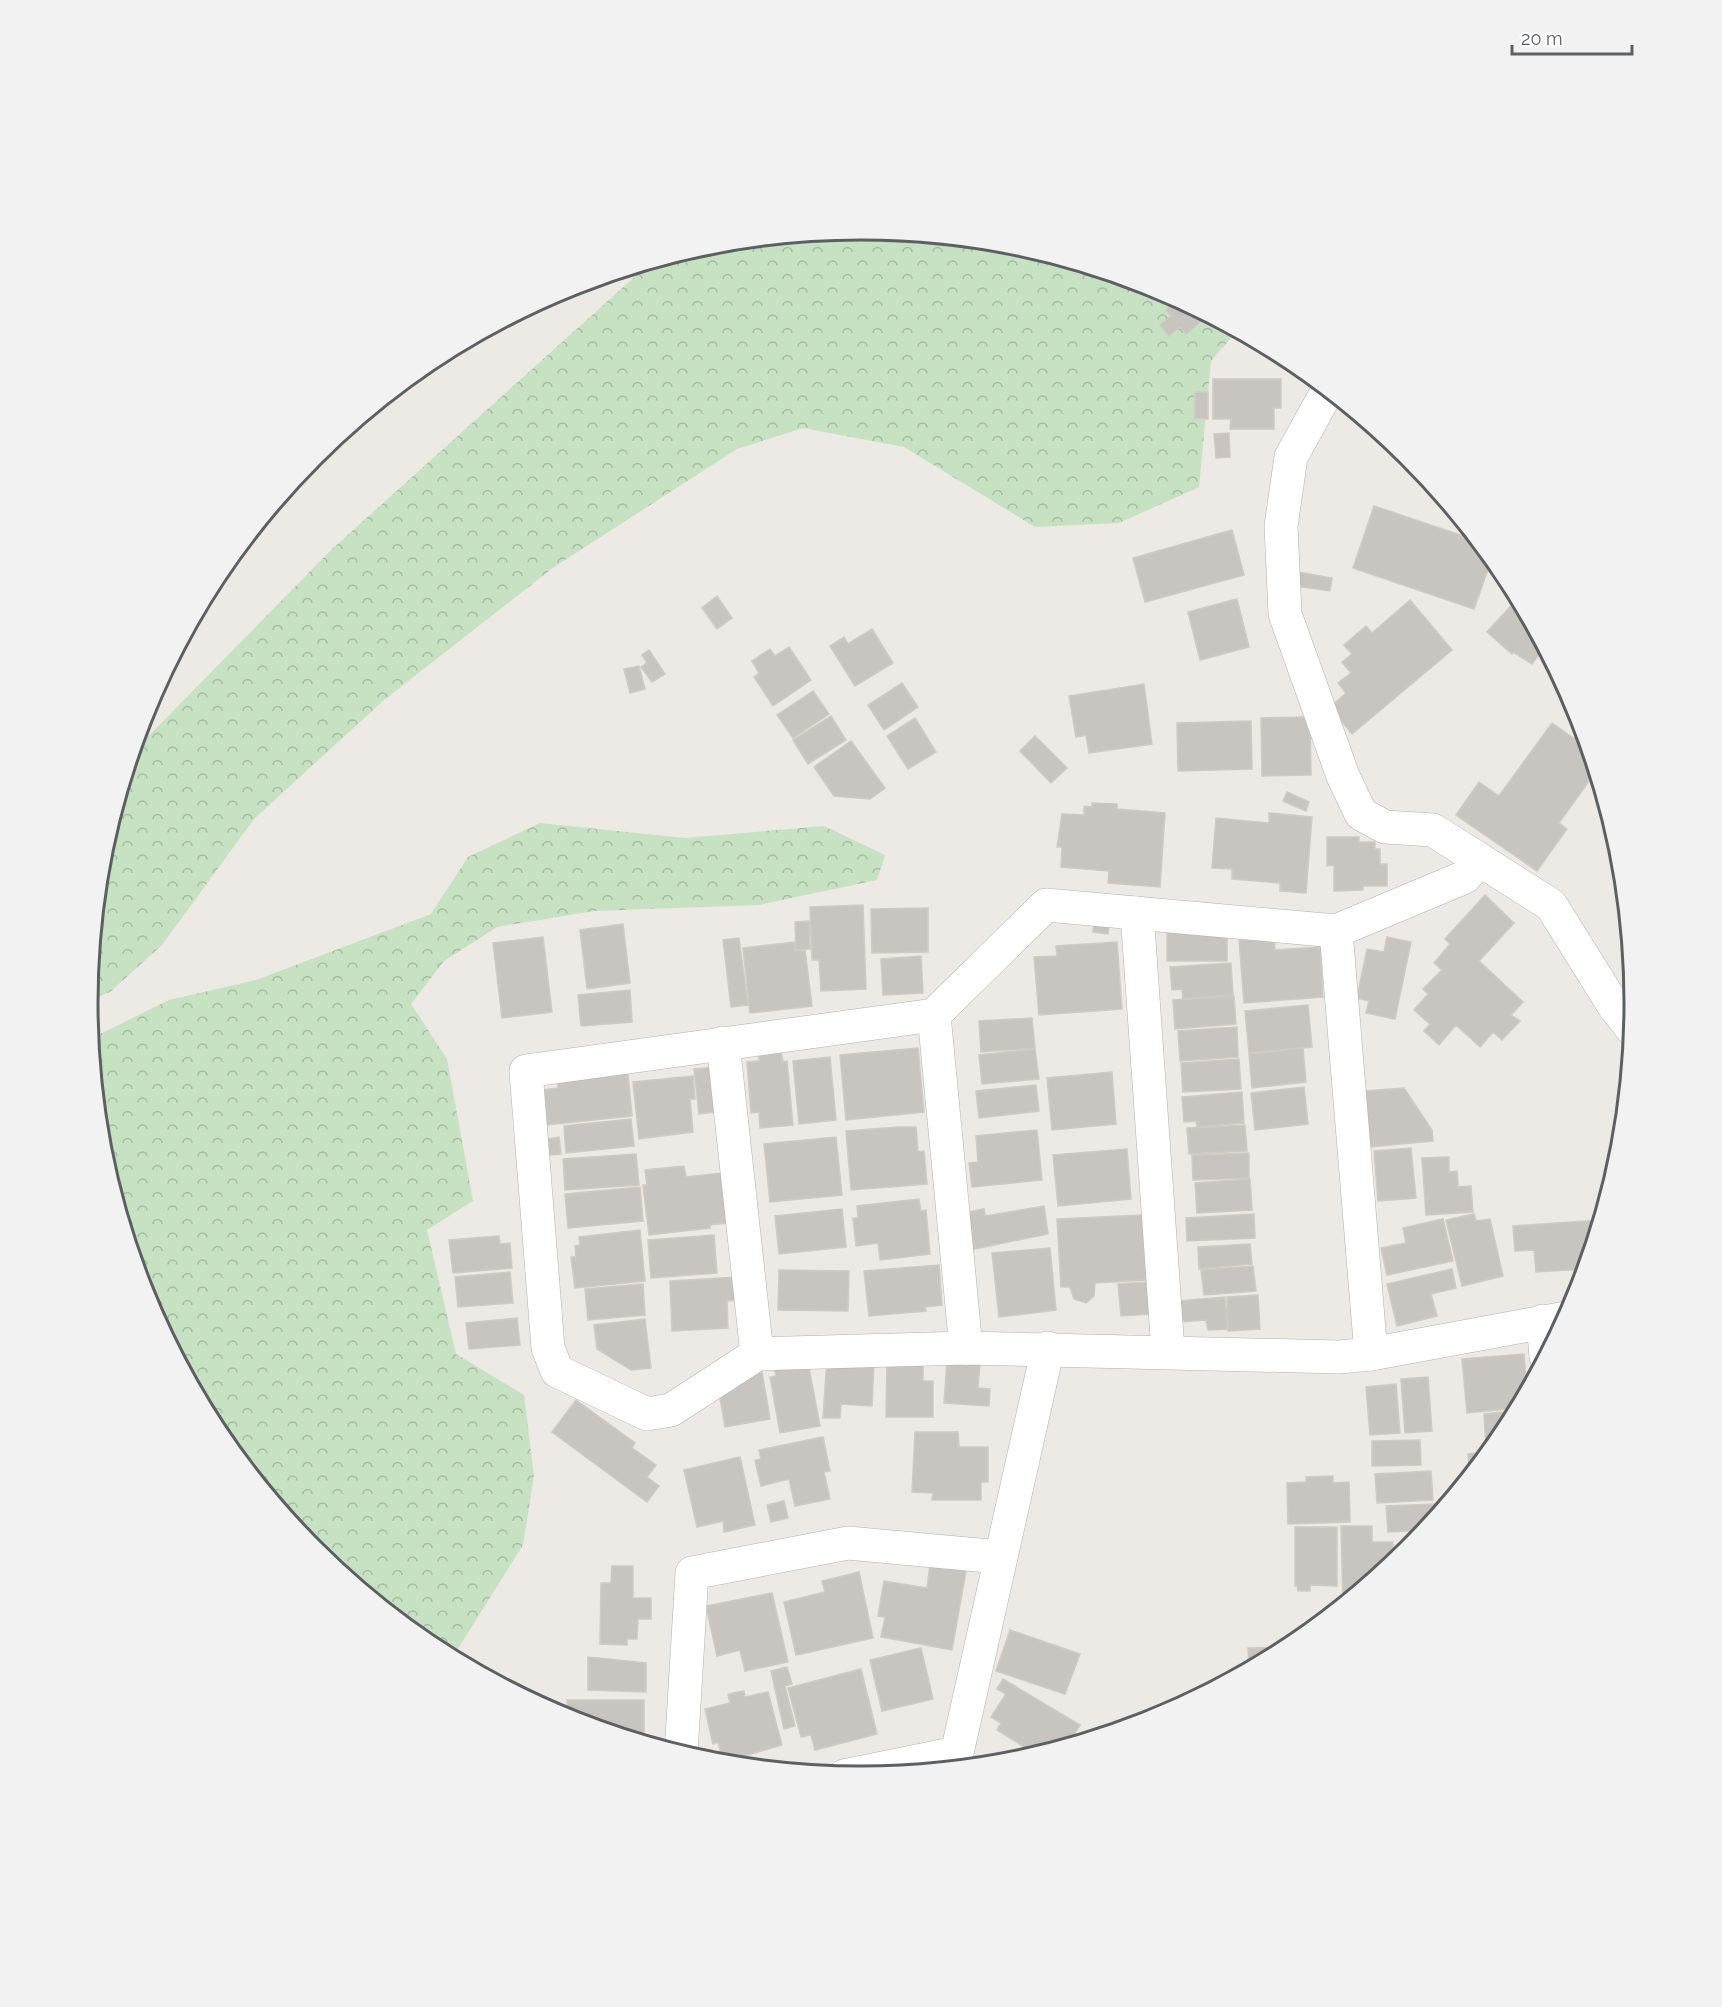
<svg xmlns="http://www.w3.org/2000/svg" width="1722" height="2007" font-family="Raleway,sans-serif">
  <defs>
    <pattern id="forest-crowns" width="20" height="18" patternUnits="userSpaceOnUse" patternTransform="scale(1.5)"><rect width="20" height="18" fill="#c7e2c2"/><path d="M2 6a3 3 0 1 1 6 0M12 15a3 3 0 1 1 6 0" fill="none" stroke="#a5bba1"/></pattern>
  </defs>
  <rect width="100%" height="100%" fill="#ede9e4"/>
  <g fill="url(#forest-crowns)">
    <polygon points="861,230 1012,244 1158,289 1237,331 1211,361 1199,487 1119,523 1035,527 904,447 803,428 737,449 554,567 384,700 254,819 162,945 110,992 87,1001 102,852 133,752 331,550 650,263 710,244"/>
    <polygon points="540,823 685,838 824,826 885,855 877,880 759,905 594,911 497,927 444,961 411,1004 447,1059 473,1201 427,1230 456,1354 524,1395 534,1476 523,1545 457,1650 447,1656 431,1647 313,1551 217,1433 146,1299 102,1154 90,1039 169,1000 256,980 431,914 468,857"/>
  </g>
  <g fill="#c8c4c0" stroke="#d1cac3" stroke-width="1.5">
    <polygon points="1178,300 1197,310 1205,318 1186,334 1180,327 1169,336 1160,325 1171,316 1166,310"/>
    <polygon points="1213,379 1281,379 1281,408 1274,408 1274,429 1230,429 1231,419 1213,419"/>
    <polygon points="1195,392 1208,392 1208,419 1195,418"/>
    <polygon points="1229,433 1230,457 1216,458 1214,434"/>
    <polygon points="1374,506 1478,541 1492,558 1474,609 1353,568"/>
    <polygon points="1232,530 1244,575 1145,602 1133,558"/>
    <polygon points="1298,572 1332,578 1330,591 1296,586"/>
    <polygon points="717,596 732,618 717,629 702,608"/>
    <polygon points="1518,598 1551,660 1540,653 1532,664 1513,652 1512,654 1487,632"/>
    <polygon points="1237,599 1249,647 1200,660 1188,612"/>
    <polygon points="1410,600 1452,650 1352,734 1330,707 1346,693 1338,683 1351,673 1342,662 1352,654 1344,645 1366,626 1372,633"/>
    <polygon points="872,629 893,663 855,686 830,646 844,637 848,644"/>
    <polygon points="789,647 811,680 773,706 754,677 759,673 752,661 770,649 775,656"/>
    <polygon points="649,650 665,674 652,682 641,667 647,663 642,655"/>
    <polygon points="639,666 645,689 630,693 624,669"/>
    <polygon points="902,683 918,707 884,730 868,705"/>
    <polygon points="1144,684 1152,744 1089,753 1086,735 1076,737 1069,696"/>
    <polygon points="813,691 829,714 793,738 777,715"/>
    <polygon points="831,716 846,740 808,764 793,740"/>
    <polygon points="1310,717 1311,775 1262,776 1261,718"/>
    <polygon points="915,718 936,752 908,769 887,736"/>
    <polygon points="1251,721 1252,769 1178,771 1177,723"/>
    <polygon points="1552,723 1589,749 1597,777 1594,774 1559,823 1567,829 1537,871 1456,815 1479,782 1499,796"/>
    <polygon points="1035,736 1067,768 1051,783 1020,751"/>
    <polygon points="851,741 885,788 870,799 834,796 814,767"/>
    <polygon points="1287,792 1309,802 1306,811 1283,801"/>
    <polygon points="1092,803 1117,804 1117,809 1165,813 1160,887 1108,883 1109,871 1061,867 1062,847 1057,847 1062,814 1084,815 1084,806 1092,807"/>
    <polygon points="1269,813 1312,817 1306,893 1280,891 1280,883 1232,879 1232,869 1212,868 1216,818 1269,823"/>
    <polygon points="1327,837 1359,837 1359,842 1375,842 1375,849 1380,849 1380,864 1387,864 1387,886 1363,886 1363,890 1334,891 1334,865 1327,866"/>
    <polygon points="1485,895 1514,923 1479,961 1523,1002 1511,1015 1520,1021 1502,1040 1493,1032 1480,1047 1456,1025 1439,1045 1424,1031 1430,1024 1414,1010 1428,994 1423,989 1442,970 1434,963 1450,944 1445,939"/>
    <polygon points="863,905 866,989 821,991 819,960 812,960 810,907"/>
    <polygon points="928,908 928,952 872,953 871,909"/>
    <polygon points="809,921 810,949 796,950 795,922"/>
    <polygon points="1094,921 1109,924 1108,934 1093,932"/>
    <polygon points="623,924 630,983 587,989 580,930"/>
    <rect x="1167" y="930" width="60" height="31"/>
    <polygon points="543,937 552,1012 502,1018 493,943"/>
    <polygon points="1274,937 1275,950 1320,947 1323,997 1244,1003 1239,940"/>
    <polygon points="1387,937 1411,942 1395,1019 1366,1013 1369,1001 1357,998 1367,949 1384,952"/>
    <polygon points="739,938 748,1005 731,1007 723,940"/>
    <polygon points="794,942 795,951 805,950 812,1006 750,1013 743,948"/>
    <polygon points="1117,942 1122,1009 1039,1015 1034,957 1057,956 1056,946"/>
    <polygon points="921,956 923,993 883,995 881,959"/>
    <polygon points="1231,963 1233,995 1183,999 1182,989 1172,990 1170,967"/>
    <polygon points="630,990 632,1022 581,1026 578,995"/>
    <polygon points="1234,996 1236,1024 1175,1029 1173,1000"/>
    <polygon points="1308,1005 1312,1047 1249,1053 1245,1011"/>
    <polygon points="1032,1018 1035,1048 981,1052 979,1021"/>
    <polygon points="1237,1027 1238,1057 1180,1061 1178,1031"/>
    <polygon points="918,1048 924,1112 846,1120 840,1055"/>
    <polygon points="1303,1048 1306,1082 1252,1088 1249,1054"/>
    <polygon points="1035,1049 1039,1079 982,1084 979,1055"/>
    <polygon points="781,1052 783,1062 787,1061 793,1125 760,1128 759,1112 751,1113 747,1062 759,1061 759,1054"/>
    <polygon points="830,1057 836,1120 799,1124 793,1061"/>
    <polygon points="1239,1059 1241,1089 1183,1092 1181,1063"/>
    <polygon points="715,1067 724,1111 699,1114 694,1069"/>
    <polygon points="1112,1072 1116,1124 1052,1130 1047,1078"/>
    <polygon points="628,1074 632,1116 546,1125 543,1090 558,1088 557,1079"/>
    <polygon points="693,1076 695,1099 690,1099 693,1132 639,1139 633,1082"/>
    <polygon points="1036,1085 1039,1111 979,1118 976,1091"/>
    <polygon points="1304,1087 1308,1124 1255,1130 1251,1093"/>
    <polygon points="1404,1088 1432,1130 1433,1141 1370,1147 1365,1091"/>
    <polygon points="1242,1092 1244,1123 1197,1127 1196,1121 1184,1122 1182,1097"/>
    <polygon points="631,1119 634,1146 566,1153 564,1126"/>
    <polygon points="1245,1125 1247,1151 1189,1154 1187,1128"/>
    <polygon points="898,1127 916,1127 918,1152 924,1151 927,1184 851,1190 846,1131"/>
    <polygon points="1037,1130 1042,1180 972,1187 969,1163 978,1162 976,1136"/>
    <polygon points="559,1137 561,1154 550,1155 547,1139"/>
    <polygon points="836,1137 842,1195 770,1202 764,1144"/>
    <polygon points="1411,1148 1416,1198 1378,1201 1374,1151"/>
    <polygon points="1127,1149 1131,1199 1058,1206 1053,1155"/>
    <polygon points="1249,1153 1249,1178 1193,1180 1192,1155"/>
    <polygon points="636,1154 639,1185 565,1190 563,1159"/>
    <polygon points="1449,1157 1449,1172 1457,1171 1458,1187 1471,1186 1473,1212 1426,1215 1422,1158"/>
    <polygon points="684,1166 686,1177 722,1173 727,1223 710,1225 710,1228 649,1235 643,1185 647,1185 645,1170"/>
    <polygon points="1250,1179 1252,1210 1197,1213 1195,1183"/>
    <polygon points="640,1187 643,1221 568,1228 565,1194"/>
    <polygon points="919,1199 921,1211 926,1210 930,1254 880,1260 878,1243 856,1246 853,1218 858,1218 857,1206"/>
    <polygon points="1044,1206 1048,1234 974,1249 968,1212 984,1209 985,1216"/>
    <polygon points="842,1209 846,1247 779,1254 775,1216"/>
    <polygon points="1254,1214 1255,1238 1187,1241 1186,1218"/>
    <polygon points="1474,1214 1476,1221 1490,1219 1503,1276 1462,1286 1446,1220"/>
    <polygon points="1142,1215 1146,1280 1095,1283 1094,1296 1086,1303 1074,1299 1070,1287 1061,1287 1057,1219"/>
    <polygon points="1443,1219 1453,1261 1387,1275 1381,1248 1406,1243 1403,1228"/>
    <polygon points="1600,1220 1585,1269 1536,1272 1534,1250 1515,1251 1513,1226"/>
    <polygon points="640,1230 645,1281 575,1288 571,1257 576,1257 575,1246 580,1245 579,1237"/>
    <polygon points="714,1235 717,1273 651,1278 648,1240"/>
    <polygon points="499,1236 500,1244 510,1243 512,1268 453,1273 449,1240"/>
    <polygon points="1250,1244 1252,1264 1199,1269 1198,1247"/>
    <polygon points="1050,1248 1056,1310 999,1317 992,1253"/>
    <polygon points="939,1265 942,1305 925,1307 926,1311 869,1316 864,1271"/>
    <polygon points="1253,1266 1256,1291 1204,1295 1201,1270"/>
    <polygon points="1452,1269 1456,1288 1431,1294 1437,1316 1397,1326 1387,1284"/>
    <polygon points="779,1270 849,1271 848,1311 778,1310"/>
    <polygon points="510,1272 513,1303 458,1307 455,1277"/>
    <polygon points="739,1277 739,1300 727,1301 728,1328 672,1331 670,1281"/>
    <polygon points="1148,1282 1150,1314 1121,1316 1118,1284"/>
    <polygon points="643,1284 645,1315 588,1320 585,1289"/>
    <polygon points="1258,1295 1260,1329 1228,1331 1227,1297"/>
    <polygon points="1225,1297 1228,1329 1208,1330 1206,1320 1179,1322 1178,1301"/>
    <polygon points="517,1318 520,1345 469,1349 466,1323"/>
    <polygon points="645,1319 651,1368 631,1370 597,1349 594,1325"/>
    <polygon points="1524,1354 1527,1391 1518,1408 1467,1413 1462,1359"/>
    <polygon points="807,1357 820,1426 780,1433 770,1377 776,1376 773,1363"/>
    <polygon points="827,1359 874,1362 872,1406 841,1404 840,1418 823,1418"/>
    <polygon points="887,1361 923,1361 923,1381 933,1381 933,1417 886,1417"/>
    <polygon points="947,1361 980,1363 978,1388 990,1389 989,1406 944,1403"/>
    <polygon points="762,1372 770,1419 725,1427 719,1392 735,1390 732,1377"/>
    <polygon points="1428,1377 1432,1431 1405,1433 1401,1379"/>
    <polygon points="1396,1384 1400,1433 1370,1435 1366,1387"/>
    <polygon points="576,1400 635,1443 632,1448 656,1465 647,1477 659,1486 647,1502 552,1432"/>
    <polygon points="1516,1411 1495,1445 1486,1446 1484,1414"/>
    <polygon points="915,1432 958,1432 959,1447 988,1447 988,1482 981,1482 981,1500 932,1500 933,1493 912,1492"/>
    <polygon points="823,1437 830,1471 824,1472 830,1499 795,1506 789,1479 761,1486 755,1460 761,1459 759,1450"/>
    <polygon points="1420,1440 1421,1465 1372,1466 1372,1441"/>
    <polygon points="1489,1452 1470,1476 1468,1454"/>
    <polygon points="740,1457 755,1525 724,1532 723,1521 697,1527 684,1470"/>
    <polygon points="1431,1471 1433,1500 1377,1503 1375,1474"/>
    <polygon points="1333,1476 1333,1483 1349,1482 1350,1522 1288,1524 1287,1483 1306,1482 1306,1477"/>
    <polygon points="784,1501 788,1518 771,1522 767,1505"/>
    <polygon points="1436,1504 1437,1516 1425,1530 1388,1532 1386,1506"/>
    <polygon points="1341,1526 1372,1526 1372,1542 1393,1542 1393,1563 1375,1578 1368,1578 1368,1584 1348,1600 1343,1600"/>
    <polygon points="1295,1527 1337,1527 1337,1586 1310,1585 1310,1591 1298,1591 1297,1585 1295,1586"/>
    <polygon points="930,1565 966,1571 952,1650 881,1637 885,1617 878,1616 884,1581 927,1588"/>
    <polygon points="612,1566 633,1566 633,1598 651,1598 651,1619 638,1619 637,1639 627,1639 627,1645 600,1644 601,1583 611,1583"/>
    <polygon points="859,1572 873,1638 796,1655 784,1602 825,1592 822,1581"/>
    <polygon points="772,1593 788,1662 745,1671 740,1650 717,1656 706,1606"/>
    <polygon points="1010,1630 1080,1654 1065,1694 996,1671"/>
    <polygon points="1287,1647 1287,1649 1249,1670 1248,1648"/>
    <polygon points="921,1648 933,1699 882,1711 870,1660"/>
    <polygon points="588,1657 646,1663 646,1692 588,1690"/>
    <polygon points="787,1667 792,1684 785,1686 795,1726 784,1729 771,1671"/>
    <polygon points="861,1669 877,1734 815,1750 811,1735 801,1737 788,1688"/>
    <polygon points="1003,1679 1080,1725 1067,1746 1037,1755 997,1730 1001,1723 991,1717 1006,1694 997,1689"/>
    <polygon points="744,1691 745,1697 768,1692 782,1745 723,1762 718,1742 713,1744 705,1709 730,1703 728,1694"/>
    <polygon points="567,1700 644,1700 644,1743 568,1719"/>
    <polygon points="997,1753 999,1756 1002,1754 1008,1763 974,1766"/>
  </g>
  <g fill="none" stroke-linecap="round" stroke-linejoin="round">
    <g stroke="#afb2b5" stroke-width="34">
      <g id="street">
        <polyline points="1328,390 1291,457 1281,526 1285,614 1343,776 1361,814 1385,827 1433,830 1551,905 1614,1006 1632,1029"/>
        <polyline points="1479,859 1465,877 1336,931 1046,905 934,1015 526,1071 548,1348 557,1371 647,1414 671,1410 757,1354 966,1348 1339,1357 1371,1354 1566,1318"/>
        <polyline points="1137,913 1168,1351"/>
        <polyline points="1336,931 1371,1354"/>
        <polyline points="934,1015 966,1348"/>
        <polyline points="723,1043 757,1354"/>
        <polyline points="1543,1321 1546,1357"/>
        <polyline points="681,1754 692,1573 848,1543 1000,1557"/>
        <polyline points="844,1776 957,1753 1048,1348"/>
      </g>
    </g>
    <use href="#street" stroke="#fff" stroke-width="33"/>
  </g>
  <path d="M0 0H1722V2007H0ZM98 1003a763 763 0 1 1 1526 0a763 763 0 1 1-1526 0Z" fill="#f2f2f3" fill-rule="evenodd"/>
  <path fill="none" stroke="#5c6063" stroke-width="3" d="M98 1003a763 763 0 1 1 1526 0a763 763 0 1 1-1526 0Z"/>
  <path d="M1512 45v9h120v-9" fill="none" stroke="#5c6063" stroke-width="3"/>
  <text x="1521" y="45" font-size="18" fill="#5c6063" stroke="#ffffff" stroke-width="4.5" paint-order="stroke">20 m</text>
</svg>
